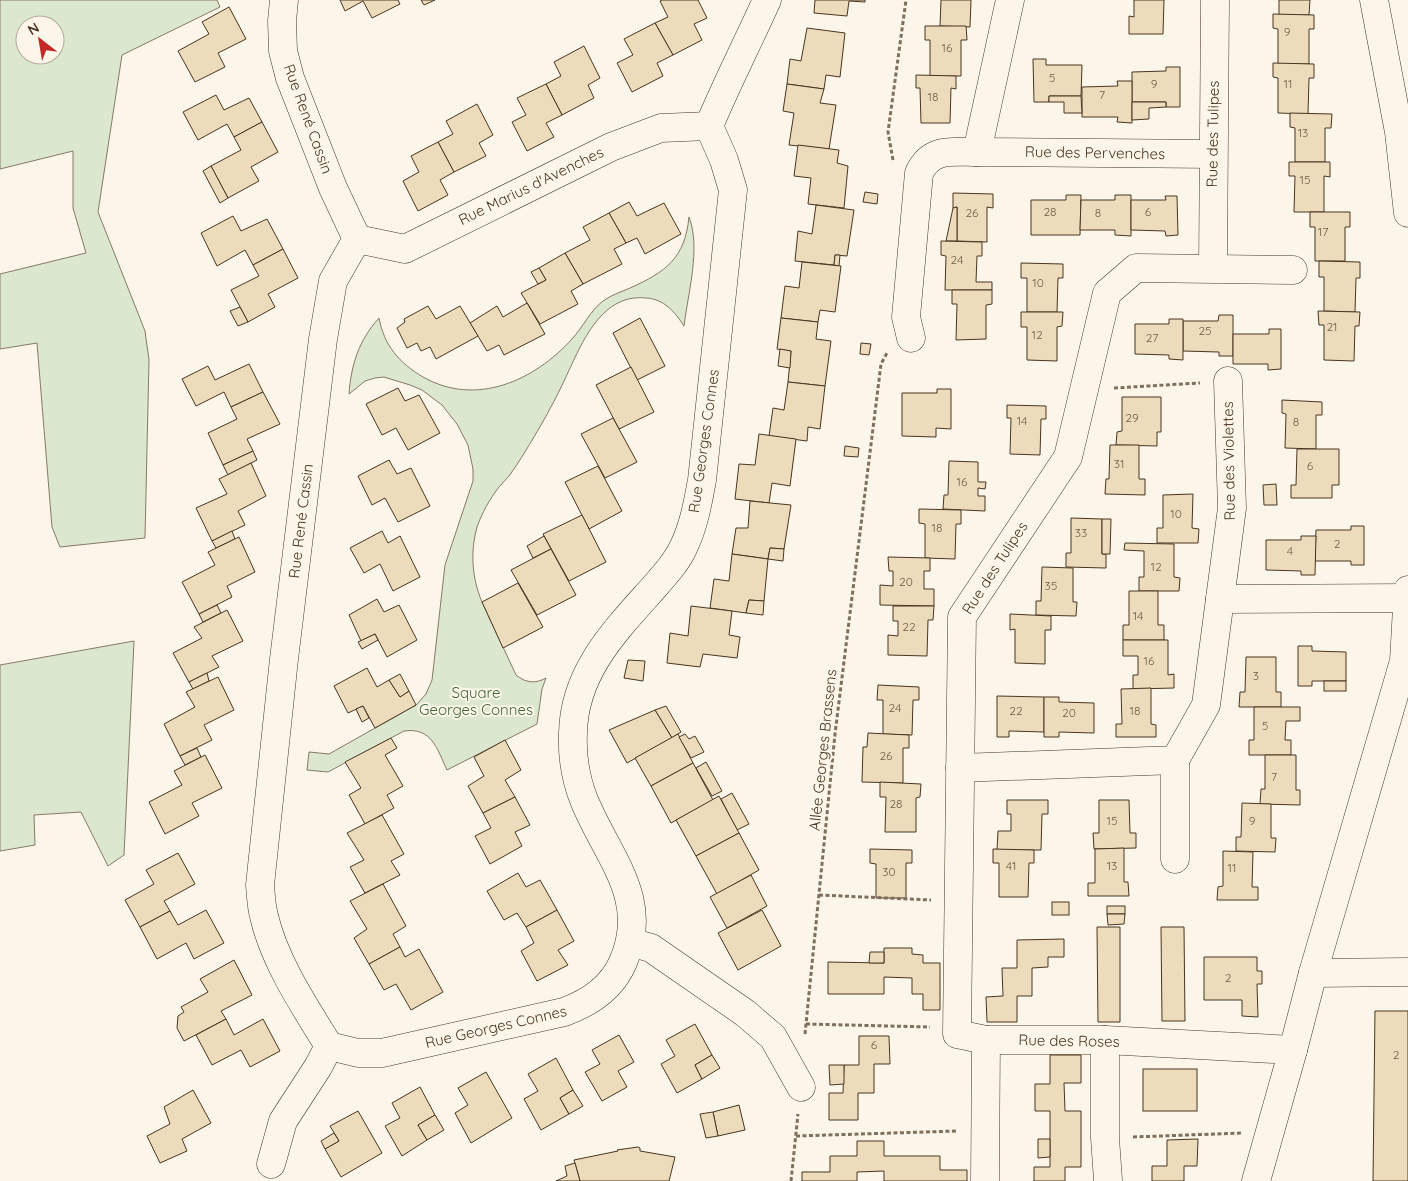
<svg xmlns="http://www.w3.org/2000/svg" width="1408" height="1181" font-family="Quicksand,sans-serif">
  <rect width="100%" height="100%" fill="#fbf6e9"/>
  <g fill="#dce7d0" stroke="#887966" fill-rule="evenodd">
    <path d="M0,0H217L220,7L122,55L98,212L145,331L149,360L145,538L60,547L52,527L37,343L0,349V274L86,253L73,208V151L0,169ZM25,25H55V55H25Z"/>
    <path d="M689,217C701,248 688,293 684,326C675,312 664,299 646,298C599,293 580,348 564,381C557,396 549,411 541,425C531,442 520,461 509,476C506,480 502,483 499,487C489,500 482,513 477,527C470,553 472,578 482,602L516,675C526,683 535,684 546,678L542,689L537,724L447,770C437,749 432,727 404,731L328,772L307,770L309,752L329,754L416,705L426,694L432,680L445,565L473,481V469L468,445L457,424L442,405L422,390L410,385L384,377L375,378L365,381L349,394C351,365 359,340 379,318C384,345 399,363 423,377C476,407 534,381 572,339C583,327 590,311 603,301C611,295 621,292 630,288C666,272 685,258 689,217Z"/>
    <polygon points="134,641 124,855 108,866 81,812 34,815 35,845 0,851 0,665"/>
  </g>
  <g fill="#ecdcbc" stroke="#4a3520">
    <polygon points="340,0 398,0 400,4 372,18 363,1 345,11"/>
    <polygon points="421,0 435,0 424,5"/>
    <polygon points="662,0 698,0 707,18 694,24 702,40 673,55 655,23 668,17 660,1"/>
    <polygon points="815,0 865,0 865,2 849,1 847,16 814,13"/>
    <polygon points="941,0 971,0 970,27 940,26"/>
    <polygon points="1134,0 1164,0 1163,34 1129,34 1129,16 1134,17"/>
    <polygon points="1279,0 1310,0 1309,15 1279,15"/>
    <polygon points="229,7 246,39 218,53 225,67 195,82 178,51 209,34 202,22"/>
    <polygon points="1273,14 1314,15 1314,29 1309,29 1309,64 1278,64 1278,29 1273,28"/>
    <polygon points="655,23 673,55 657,63 663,76 632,92 617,63 633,55 624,39"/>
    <polygon points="925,26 966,26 967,40 961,40 961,76 930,76 930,40 925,40"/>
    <polygon points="807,28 845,33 840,77 826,75 824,89 787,84 790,59 801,61"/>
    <polygon points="584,46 600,78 588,85 594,98 562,115 546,84 561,76 554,62"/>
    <polygon points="1033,59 1046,59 1046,65 1082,65 1081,96 1049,96 1049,102 1034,102"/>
    <polygon points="1273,63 1314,64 1314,78 1309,78 1308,114 1278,113 1278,78 1273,77"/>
    <polygon points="1166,67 1180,67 1180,107 1166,107 1166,102 1132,102 1132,72 1166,71"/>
    <polygon points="916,75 956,76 956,89 951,88 950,123 921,123 920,88 916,88"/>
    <polygon points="1117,81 1132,81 1132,123 1117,122 1118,117 1082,117 1082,87 1118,86"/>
    <polygon points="546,84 562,115 546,123 554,137 527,151 512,122 526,115 517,98"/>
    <polygon points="787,84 824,89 820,103 836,105 829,149 789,145 794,113 783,111"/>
    <polygon points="216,95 224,110 249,98 262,122 234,137 227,124 198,140 183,112"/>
    <polygon points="1049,96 1081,96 1082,113 1064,113 1064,102 1049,102"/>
    <polygon points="1132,102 1166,102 1166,107 1149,108 1149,119 1132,120"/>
    <polygon points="477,104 493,135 479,143 486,156 454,172 438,142 453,134 446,121"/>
    <polygon points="1290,113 1332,114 1331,128 1325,128 1325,162 1295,162 1295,128 1290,127"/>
    <polygon points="262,122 278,152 251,167 259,181 228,198 211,166 241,150 234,137"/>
    <polygon points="438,142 454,172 440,180 448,195 418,211 403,181 419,172 411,156"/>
    <polygon points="798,145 839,150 837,163 848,166 844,208 808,204 811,178 794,176"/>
    <polygon points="1289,162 1330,162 1330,177 1324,176 1324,212 1294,212 1295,176 1289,176"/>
    <polygon points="211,166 228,198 220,203 203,171"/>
    <polygon points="865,192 878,194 877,204 863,202"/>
    <polygon points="953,193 993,194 993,208 987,207 987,242 957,241 957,207 953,208"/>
    <polygon points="1066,195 1081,195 1080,235 1031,235 1031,200 1066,200"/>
    <polygon points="1115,195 1131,195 1131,236 1115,235 1115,230 1080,230 1081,200 1115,200"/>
    <polygon points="1165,196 1177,196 1178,235 1166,236 1165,231 1131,230 1131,200 1166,200"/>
    <polygon points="629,202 637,216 664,203 681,234 645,254 637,238 626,243 609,213"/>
    <polygon points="816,205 854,210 847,256 835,255 834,265 795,261 798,231 812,234"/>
    <polygon points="957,207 957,241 946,241 953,208"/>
    <polygon points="1310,212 1350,212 1350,227 1345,227 1345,261 1315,261 1315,227 1310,227"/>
    <polygon points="609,213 626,243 614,249 622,264 583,284 565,253 590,240 583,227"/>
    <polygon points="233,216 241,231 267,219 283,249 253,265 245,250 217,266 201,233"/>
    <polygon points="941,241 982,242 982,256 977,256 976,282 992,282 992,290 945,290 946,256 941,255"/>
    <polygon points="283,249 298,278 268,294 275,307 248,322 231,290 259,276 253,265"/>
    <polygon points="565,253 583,284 571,291 578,304 540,324 521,293 546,280 539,268"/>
    <polygon points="835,255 840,255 839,266 834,265"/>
    <polygon points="1319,261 1360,262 1360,278 1356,278 1355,312 1324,311 1324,277 1319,277"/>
    <polygon points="802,262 841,266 835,312 820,310 818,322 781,318 785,286 799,288"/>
    <polygon points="1021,263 1063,264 1063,278 1058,278 1057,312 1027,312 1027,278 1021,278"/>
    <polygon points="539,268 546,280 538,284 531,272"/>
    <polygon points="952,290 992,290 992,304 986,305 986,339 956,340 957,304 952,304"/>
    <polygon points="527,303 545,334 504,355 499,345 487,351 470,323 497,306 503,317"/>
    <polygon points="428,306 436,319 460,306 478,336 436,359 430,347 421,351 417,343 407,348 397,328 405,322 404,319"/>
    <polygon points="240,307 248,322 238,326 230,311"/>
    <polygon points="1318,311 1360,312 1359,326 1355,326 1354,361 1324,360 1324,325 1319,325"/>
    <polygon points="1021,312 1063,312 1062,326 1057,327 1057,361 1027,360 1027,327 1021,327"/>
    <polygon points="1219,315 1233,315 1233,356 1219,356 1219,352 1183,351 1183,321 1218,321"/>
    <polygon points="640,318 665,366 637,380 613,333"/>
    <polygon points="781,318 818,322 816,339 831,341 825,386 788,382 791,351 777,349"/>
    <polygon points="1169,319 1183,319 1183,360 1169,359 1169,355 1135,354 1135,324 1169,324"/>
    <polygon points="1269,329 1281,329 1281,369 1268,370 1268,364 1233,364 1233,334 1269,334"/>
    <polygon points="861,343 871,344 869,355 860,354"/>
    <polygon points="780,349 791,351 790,368 778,366"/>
    <polygon points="249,364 263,392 231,407 224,392 196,406 182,379 208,366 215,380"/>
    <polygon points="631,367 654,412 619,429 596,385"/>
    <polygon points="788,382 825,386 820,429 808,427 807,441 769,436 773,408 784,410"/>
    <polygon points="398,388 405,401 419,395 440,433 408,450 396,428 382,435 366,404"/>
    <polygon points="937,389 951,389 951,429 936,428 936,437 902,436 902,393 937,393"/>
    <polygon points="263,392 280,424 247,439 253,451 223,465 208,433 237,419 231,407"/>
    <polygon points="1122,397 1161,397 1161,432 1157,432 1157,446 1116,445 1117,432 1122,431"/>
    <polygon points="1282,400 1322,402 1322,415 1316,415 1316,449 1285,448 1286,414 1282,413"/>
    <polygon points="1007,405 1046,406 1046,419 1041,419 1040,455 1010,454 1011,418 1007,418"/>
    <polygon points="613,418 637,462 605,478 581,434"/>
    <polygon points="759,434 796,439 790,486 772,483 769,503 735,499 739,464 755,465"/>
    <polygon points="1110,445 1139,445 1139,479 1145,479 1145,495 1105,494 1106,479 1109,479"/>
    <polygon points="845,446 859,448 858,457 844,456"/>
    <polygon points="1297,449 1339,449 1339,485 1332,485 1332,498 1291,498 1291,485 1296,485"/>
    <polygon points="253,451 257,460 228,475 223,465"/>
    <polygon points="389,460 397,474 411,468 430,506 398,522 385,498 372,505 358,476"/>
    <polygon points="949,461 978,462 978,482 986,482 985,489 978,488 978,496 985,496 985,511 943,509 944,495 948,495"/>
    <polygon points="251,463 266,496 238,511 245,525 212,541 196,508 227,494 219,479"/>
    <polygon points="598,466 622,511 589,529 565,482"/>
    <polygon points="1276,484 1277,505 1264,505 1263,485"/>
    <polygon points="1193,494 1192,528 1199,529 1198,543 1157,543 1157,528 1163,528 1163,495"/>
    <polygon points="750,501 791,505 784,549 770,548 768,559 732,554 736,528 748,528"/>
    <polygon points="919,509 961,510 961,524 956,524 955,559 925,558 925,524 919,523"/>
    <polygon points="582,515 606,562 569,581 543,534"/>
    <polygon points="1071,518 1102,519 1102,554 1106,554 1106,568 1066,567 1066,553 1071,553"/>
    <polygon points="1102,519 1111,519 1110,554 1102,554"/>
    <polygon points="1351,526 1364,526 1364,565 1351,565 1351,561 1315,561 1316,530 1351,530"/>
    <polygon points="232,531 235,539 216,548 212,541"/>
    <polygon points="382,531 388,543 400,536 420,577 393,591 380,564 364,573 350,548"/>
    <polygon points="544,536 551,549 533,558 527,546"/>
    <polygon points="1301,536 1316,536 1315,575 1301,575 1301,571 1266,570 1266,540 1301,540"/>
    <polygon points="239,537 255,572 227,586 232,597 199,614 182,582 215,565 208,552"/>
    <polygon points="1125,543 1174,544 1174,577 1180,578 1179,591 1139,591 1139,577 1144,577 1144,551 1124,550"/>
    <polygon points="770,548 784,549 783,561 768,559"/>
    <polygon points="551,549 576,595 537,615 511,570"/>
    <polygon points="732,554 768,559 764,601 749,600 746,613 710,608 714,579 729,581"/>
    <polygon points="888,557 930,558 930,571 924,571 924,589 934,589 934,606 880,605 880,585 893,586 893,571 889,571"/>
    <polygon points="1042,567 1073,568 1073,602 1077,602 1076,616 1036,615 1036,601 1041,601"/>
    <polygon points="518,583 543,627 503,648 482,602"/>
    <polygon points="1129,591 1158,591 1158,625 1164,625 1164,640 1123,640 1123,625 1129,625"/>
    <polygon points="377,599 384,612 399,605 417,640 387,657 375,634 361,641 349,615"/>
    <polygon points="749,600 764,601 763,615 746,613"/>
    <polygon points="217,605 221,613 203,622 199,614"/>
    <polygon points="691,606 732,611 729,635 740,637 737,658 703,654 700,667 667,663 670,633 688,636"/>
    <polygon points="893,606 934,606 933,620 928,620 927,656 888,655 888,635 898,636 898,621 893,621"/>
    <polygon points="227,610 243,641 212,656 219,667 189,682 173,653 202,638 194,627"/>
    <polygon points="1010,614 1051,616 1051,630 1045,630 1045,664 1015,663 1015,629 1010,630"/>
    <polygon points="375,634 378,640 362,649 358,642"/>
    <polygon points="1123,640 1168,640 1168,675 1174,674 1174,688 1133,689 1133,675 1138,675 1138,656 1123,656"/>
    <polygon points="1298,646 1312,646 1312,651 1346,652 1346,681 1312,681 1312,686 1298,686"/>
    <polygon points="1246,657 1276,657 1276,692 1281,692 1281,707 1239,707 1240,692 1245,692"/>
    <polygon points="628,660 645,661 643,681 624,678"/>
    <polygon points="367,668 377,687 389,680 400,697 409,691 416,705 375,728 363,706 348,713 334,686"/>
    <polygon points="207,673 209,681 193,689 189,682"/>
    <polygon points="400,674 409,691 400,697 389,680"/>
    <polygon points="218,677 234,710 204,725 212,740 180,756 164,724 195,707 186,692"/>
    <rect x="1324" y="681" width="22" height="10"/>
    <polygon points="878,685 919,687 919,700 913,700 912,735 883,734 883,700 877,700"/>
    <polygon points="1151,688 1151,724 1156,725 1156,737 1116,737 1116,724 1122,724 1121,689"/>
    <polygon points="997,696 1044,697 1044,732 1009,731 1009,737 997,737"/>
    <polygon points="1044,697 1059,697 1059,702 1094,703 1094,733 1059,732 1059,737 1044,737"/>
    <polygon points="363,706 369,718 362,722 356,709"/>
    <polygon points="666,706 681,732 672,738 655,710"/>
    <polygon points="1254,707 1300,707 1300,721 1286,721 1285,740 1291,740 1291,755 1249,755 1249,740 1254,740"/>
    <polygon points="655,710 672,738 627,763 609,730"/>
    <polygon points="868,733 909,735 909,748 903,748 903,783 862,782 863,747 867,747"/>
    <polygon points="678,734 693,763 651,786 635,758"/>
    <polygon points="685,734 689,739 695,736 704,752 691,758 679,737"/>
    <polygon points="391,738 397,748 385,755 403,786 387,795 394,808 365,824 349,795 361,788 345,762"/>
    <polygon points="505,740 521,770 505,780 515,797 483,813 468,786 484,776 474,757"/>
    <polygon points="197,748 201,757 185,765 180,756"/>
    <polygon points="205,755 222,788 192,803 199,816 165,834 149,802 182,785 174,771"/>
    <polygon points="1265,755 1296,755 1296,790 1300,790 1300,805 1260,804 1261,789 1265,789"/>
    <polygon points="706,762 722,791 712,796 696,768"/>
    <polygon points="693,763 713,800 671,823 651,786"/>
    <polygon points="880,782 921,784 920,797 916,798 916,832 885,832 886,797 880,797"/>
    <polygon points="732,793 749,824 737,830 721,799"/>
    <polygon points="719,796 739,833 696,856 676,820"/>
    <polygon points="515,797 530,825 515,832 522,846 490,864 475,836 491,828 483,813"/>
    <polygon points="1007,800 1048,800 1048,814 1042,814 1041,850 997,850 998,831 1011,831 1011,814 1007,814"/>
    <polygon points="1099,800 1129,800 1130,833 1136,833 1136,848 1094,849 1093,833 1099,833"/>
    <polygon points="1242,803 1271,804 1271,838 1276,838 1275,852 1236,851 1236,837 1241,837"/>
    <polygon points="382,815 404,854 391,861 400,875 365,893 350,867 364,860 347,833"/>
    <polygon points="739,833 759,870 717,894 696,856"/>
    <polygon points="1124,848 1124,882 1128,882 1129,896 1088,896 1088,883 1095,883 1095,849"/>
    <polygon points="870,849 912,850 912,863 906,863 906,898 876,898 876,864 870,863"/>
    <polygon points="993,849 1034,850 1034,863 1029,863 1028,897 999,897 999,863 993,863"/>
    <polygon points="1223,851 1253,852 1252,887 1258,887 1258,900 1217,900 1218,887 1223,886"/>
    <polygon points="178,853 195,884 164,901 170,911 140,927 125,900 154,884 146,870"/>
    <polygon points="518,873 526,887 540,880 557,910 526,927 517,913 504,920 487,891"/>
    <polygon points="751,875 767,906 727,928 710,897"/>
    <polygon points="383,884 406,926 393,934 400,947 369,964 354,938 367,929 350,901"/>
    <rect x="1052" y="902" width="17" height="13"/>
    <rect x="1107" y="906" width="18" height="8"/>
    <polygon points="206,910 224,943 194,959 186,943 157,959 140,927 170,911 178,925"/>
    <polygon points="557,910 574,941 558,950 568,965 537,981 521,951 534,943 526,927"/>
    <polygon points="762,910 781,946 738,970 718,933"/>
    <polygon points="1107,914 1125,914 1124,924 1108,925"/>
    <polygon points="1097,927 1120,927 1120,1022 1098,1022"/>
    <polygon points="1161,927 1184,927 1185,1021 1162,1021"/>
    <polygon points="1064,939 1064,957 1048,957 1048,967 1032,968 1032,996 1017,996 1017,1022 987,1022 986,997 1003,996 1002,968 1017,968 1017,940"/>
    <polygon points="400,947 405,957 419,949 443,992 411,1010 396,984 384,990 369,964"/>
    <polygon points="884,948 912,948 912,954 923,955 923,963 940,963 940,1010 923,1010 923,994 912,994 912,978 884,977 884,994 828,994 828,962 884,963"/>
    <polygon points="870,952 884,952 884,963 869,963"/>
    <polygon points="1204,957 1257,957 1257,971 1262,971 1262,984 1257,984 1258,1017 1242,1016 1242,1000 1204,1000"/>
    <polygon points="234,960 252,995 221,1011 226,1019 184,1041 177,1028 178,1016 184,1012 181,1007 208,992 200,979"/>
    <polygon points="1375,1011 1408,1011 1408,1181 1373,1181"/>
    <polygon points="226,1019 234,1035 263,1019 280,1051 250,1067 241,1050 212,1065 196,1035"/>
    <polygon points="695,1024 712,1055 695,1065 702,1079 677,1093 661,1064 675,1056 666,1040"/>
    <polygon points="619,1035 634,1062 618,1071 627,1087 602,1101 585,1072 600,1064 592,1050"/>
    <polygon points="859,1036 889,1036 890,1064 874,1064 874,1093 858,1093 858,1120 829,1120 829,1093 843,1093 844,1065 859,1065"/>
    <polygon points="712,1055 720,1068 702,1079 695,1065"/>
    <polygon points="1050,1055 1081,1055 1081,1083 1064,1083 1065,1111 1081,1111 1081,1167 1065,1167 1065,1181 1034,1181 1034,1167 1050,1167 1050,1111 1035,1111 1035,1084 1050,1084"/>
    <polygon points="556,1058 573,1090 560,1098 569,1114 541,1130 524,1099 538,1091 528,1074"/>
    <polygon points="829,1065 844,1065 844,1084 830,1085"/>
    <rect x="1143" y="1069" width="54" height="42"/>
    <polygon points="486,1072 512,1118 471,1143 455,1113 468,1105 458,1088"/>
    <polygon points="420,1087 435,1115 418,1125 427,1140 402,1156 385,1126 400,1118 392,1103"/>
    <polygon points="193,1090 211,1123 182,1139 187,1151 160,1163 147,1136 170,1124 164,1107"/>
    <polygon points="573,1090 583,1106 569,1114 560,1098"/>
    <polygon points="739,1105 745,1130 718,1136 713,1112"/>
    <polygon points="358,1111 382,1153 341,1177 325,1149 339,1141 330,1126"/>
    <polygon points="713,1112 718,1136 706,1138 700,1114"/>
    <polygon points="435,1115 444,1130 427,1140 418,1125"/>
    <polygon points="334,1133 339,1141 325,1149 321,1141"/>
    <polygon points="1038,1139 1050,1139 1050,1157 1038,1158"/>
    <polygon points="1198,1139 1197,1166 1184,1166 1184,1181 1152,1181 1152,1166 1167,1166 1167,1140"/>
    <polygon points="857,1141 884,1141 884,1156 940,1156 940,1170 967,1170 967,1181 884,1181 884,1171 857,1172 857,1181 802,1181 802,1172 830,1172 830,1156 857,1156"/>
    <polygon points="638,1147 640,1148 640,1151 675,1157 669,1181 580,1181 574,1160 618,1151 617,1150"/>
    <polygon points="575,1163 580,1181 556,1181 567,1176 565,1166"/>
  </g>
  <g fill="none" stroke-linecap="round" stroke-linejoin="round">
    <g stroke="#4a3520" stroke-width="29">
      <g id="minor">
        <path d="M284,0L282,21L283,51L290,78L333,188L357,239L333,281L323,339L284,659L260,885C261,895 261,905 264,916C274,961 305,1007 329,1046"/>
        <polyline points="977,152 1010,0"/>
        <polyline points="357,239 405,249 611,147 661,128 709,126"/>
        <polyline points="1213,268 1215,0"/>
        <path d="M911,338L906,317L919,173C931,147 953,152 977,152L1213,154"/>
        <polyline points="1220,599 1232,508 1228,381"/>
        <polyline points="1175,760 1175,859"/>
        <polyline points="960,768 1175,760 1206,705 1220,599 1408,598"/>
        <polyline points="630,942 651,948 745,1013 773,1037 801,1087"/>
        <polyline points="1313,973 1408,972"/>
        <polyline points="986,1040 957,1034 962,617 1068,457 1107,293 1136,268 1293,270"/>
        <polyline points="1105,1040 1105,1138 1108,1180"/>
        <path d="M329,1046L358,1053H382L564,1012C589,1003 612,988 623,962C651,898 607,857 584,800C576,780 572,755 573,733C574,675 611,635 648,594C661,579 676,564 684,546C694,525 698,502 702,480L733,190L724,160L709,126C727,83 748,42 767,0"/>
        <polyline points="271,1164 283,1121 318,1067 329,1046"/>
        <polyline points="985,1181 986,1040 1105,1040 1293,1050"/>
      </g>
    </g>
    <g stroke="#4a3520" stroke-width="29">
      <g id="major">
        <polyline points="1374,0 1399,132 1408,213"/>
        <polyline points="1256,1181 1293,1050 1313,973 1404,661 1408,590"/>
      </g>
    </g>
    <g stroke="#7f6f5c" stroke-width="3" stroke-dasharray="4 2.5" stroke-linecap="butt">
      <polyline points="893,160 888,132 906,0"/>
      <polyline points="1114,388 1200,383"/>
      <polyline points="819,895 931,900"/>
      <polyline points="806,1024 930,1027"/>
      <polyline points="805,1034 835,734 881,364 887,353"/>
      <polyline points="796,1136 957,1131"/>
      <polyline points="1133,1137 1242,1133"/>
      <polyline points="791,1181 798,1114"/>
    </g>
    <use href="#minor" stroke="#fbf6e9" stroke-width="28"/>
    <use href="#major" stroke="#fbf6e9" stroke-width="28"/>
  </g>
  <g text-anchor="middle" stroke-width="4" stroke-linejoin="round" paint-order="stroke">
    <g font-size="12" fill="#725f47">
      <text x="1287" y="36">9</text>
      <text x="947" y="52">16</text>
      <text x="1052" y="82">5</text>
      <text x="1154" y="88">9</text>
      <text x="1288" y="88">11</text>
      <text x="1102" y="99">7</text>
      <text x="933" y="101">18</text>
      <text x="1303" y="137">13</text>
      <text x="1305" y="184">15</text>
      <text x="1050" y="216">28</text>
      <text x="1148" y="216">6</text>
      <text x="972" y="217">26</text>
      <text x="1098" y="217">8</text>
      <text x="1323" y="236">17</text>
      <text x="957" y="264">24</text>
      <text x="1038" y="287">10</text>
      <text x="1332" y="331">21</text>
      <text x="1205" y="335">25</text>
      <text x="1037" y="339">12</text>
      <text x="1152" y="342">27</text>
      <text x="1132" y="422">29</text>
      <text x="1022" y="425">14</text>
      <text x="1296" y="426">8</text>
      <text x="1119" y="468">31</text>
      <text x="1310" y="470">6</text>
      <text x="962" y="486">16</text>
      <text x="1176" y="518">10</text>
      <text x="937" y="532">18</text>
      <text x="1081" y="537">33</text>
      <text x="1337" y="548">2</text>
      <text x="1290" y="555">4</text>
      <text x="1156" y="571">12</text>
      <text x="906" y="586">20</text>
      <text x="1051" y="590">35</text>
      <text x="1138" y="620">14</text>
      <text x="909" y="631">22</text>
      <text x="1149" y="665">16</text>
      <text x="1256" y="680">3</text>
      <text x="895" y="712">24</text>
      <text x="1016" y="715">22</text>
      <text x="1135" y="715">18</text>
      <text x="1069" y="717">20</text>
      <text x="1265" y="730">5</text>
      <text x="886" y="760">26</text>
      <text x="1274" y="781">7</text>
      <text x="896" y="808">28</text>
      <text x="1112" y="825">15</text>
      <text x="1252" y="825">9</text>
      <text x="1011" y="870">41</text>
      <text x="1112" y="870">13</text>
      <text x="1232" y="872">11</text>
      <text x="889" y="876">30</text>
      <text x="1228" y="982">2</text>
      <text x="874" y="1049">6</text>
      <text x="1396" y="1059">2</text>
    </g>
    <g font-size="15" fill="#4a3520" stroke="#fbf6e9">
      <text transform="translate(308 119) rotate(70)" y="5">Rue René Cassin</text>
      <text transform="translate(1213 134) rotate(-89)" y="5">Rue des Tulipes</text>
      <text transform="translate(1095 153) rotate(1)" y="5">Rue des Pervenches</text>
      <text transform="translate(531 186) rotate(-26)" y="5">Rue Marius d'Avenches</text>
      <text transform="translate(704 441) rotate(-82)" y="5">Rue Georges Connes</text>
      <text transform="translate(1229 461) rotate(-91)" y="5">Rue des Violettes</text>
      <text transform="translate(301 521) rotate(-83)" y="5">Rue René Cassin</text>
      <text transform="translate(995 568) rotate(-57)" y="5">Rue des Tulipes</text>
      <text transform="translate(823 750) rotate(-84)" y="5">Allée Georges Brassens</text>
      <text transform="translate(496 1027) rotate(-13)" y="5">Rue Georges Connes</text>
      <text transform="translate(1069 1041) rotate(1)" y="5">Rue des Roses</text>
    </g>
    <g font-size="15" fill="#436837" stroke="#fbf6e9">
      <text x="476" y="698">Square<tspan x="476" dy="17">Georges Connes</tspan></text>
    </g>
  </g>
  <g transform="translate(40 40) rotate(329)"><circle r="24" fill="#fbf6e9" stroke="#b4a999"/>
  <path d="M0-4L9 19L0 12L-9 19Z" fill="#c62828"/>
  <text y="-8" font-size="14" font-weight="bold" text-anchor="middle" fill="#4a3520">N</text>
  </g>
</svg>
